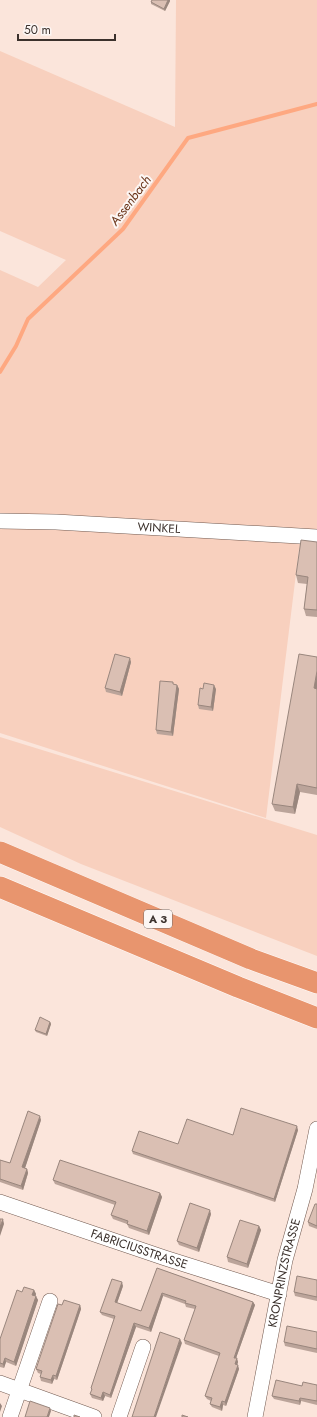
<svg xmlns="http://www.w3.org/2000/svg" width="317" height="1417" font-family="Jost,sans-serif">
  <rect width="100%" height="100%" fill="#fbe5db"/>
  <g fill="#f8d0be">
    <polygon points="176,0 317,0 317,548 299,549 266,818 0,733 0,270 38,287 66,260 0,231 0,51 175,127"/>
    <polygon points="0,737 317,835 317,956 81,864 0,827"/>
  </g>
  <g fill="none" stroke-linecap="round" stroke-linejoin="round">
    <polyline stroke="#fea881" stroke-width="4" points="0,372 16,346 28,319 123,229 188,138 317,104"/>
    <g stroke="#725a50" stroke-width="16">
      <g id="minor">
        <path id="s1" d="M0,521L56,522L317,537"/>
        <path id="s2" d="M0,1202L165,1258L279,1294"/>
        <polyline points="0,1383 94,1417"/>
        <polyline points="10,1417 50,1301"/>
        <polyline points="119,1417 143,1347"/>
        <path id="s3" d="M255,1417L285,1260L305,1189L317,1129"/>
      </g>
    </g>
    <g stroke="#fff" stroke-width="22">
      <g id="highway">
        <polyline points="0,852 251,959 317,983"/>
        <polyline points="0,887 238,987 317,1018"/>
      </g>
    </g>
    <use href="#minor" stroke="#fff" stroke-width="15"/>
    <use href="#highway" stroke="#e8956e" stroke-width="21"/>
  </g>
  <g fill="#bba49a">
    <polygon points="152,0 170,0 170,1 165,11 151,4 151,2"/>
    <polygon points="317,542 317,617 306,616 304,609 307,584 298,583 296,575"/>
    <polygon points="317,657 317,795 300,792 295,814 275,811 272,804"/>
    <polygon points="131,662 122,696 106,692 105,688"/>
    <polygon points="177,685 179,689 173,736 157,734 156,730"/>
    <polygon points="216,689 213,711 199,709 198,705"/>
    <polygon points="50,1022 51,1024 47,1036 36,1032 35,1030"/>
    <polygon points="41,1120 25,1168 27,1169 28,1173 23,1190 0,1182 0,1160 10,1163"/>
    <polygon points="298,1130 275,1202 133,1154 132,1151 178,1144 233,1135"/>
    <polygon points="53,1180 160,1193 162,1197 149,1235 129,1228 127,1224 113,1219 111,1215 115,1205 55,1184"/>
    <polygon points="317,1204 317,1229 309,1226 308,1222"/>
    <polygon points="211,1214 199,1252 179,1245 177,1241"/>
    <polygon points="259,1226 261,1230 248,1268 228,1262 227,1257"/>
    <polygon points="157,1268 253,1302 255,1305 236,1358 238,1362 237,1365 239,1369 226,1406 223,1405 222,1411 212,1407 210,1404 211,1401 207,1399 205,1396 219,1356 185,1344 184,1340 195,1309 186,1307 185,1304 163,1296 151,1332 136,1327 111,1398 105,1396 103,1401 92,1398 90,1394 92,1391 91,1388 114,1319 102,1315 100,1312 123,1286 117,1303 141,1311"/>
    <polygon points="317,1280 317,1301 295,1296 294,1292"/>
    <polygon points="34,1290 36,1294 35,1296 38,1300 16,1366 6,1362 4,1368 0,1367 0,1339 22,1292"/>
    <polygon points="62,1305 80,1305 81,1309 57,1380 54,1379 52,1384 41,1381 40,1377 41,1374 38,1373 36,1369"/>
    <polygon points="317,1332 317,1353 285,1346 284,1342"/>
    <polygon points="317,1385 317,1405 301,1401 300,1405 274,1399 272,1396 302,1386"/>
  </g>
  <g fill="#99867d">
    <polygon points="168,0 170,0 170,1 165,11 164,9"/>
    <polygon points="130,658 131,662 122,696 120,692"/>
    <polygon points="317,671 317,694 314,688"/>
    <polygon points="177,685 179,689 173,736 171,732"/>
    <polygon points="214,685 216,689 213,711 211,707"/>
    <polygon points="297,784 300,792 295,814 293,807"/>
    <polygon points="50,1022 51,1024 47,1036 46,1034"/>
    <polygon points="40,1116 41,1120 24,1171 22,1167"/>
    <polygon points="297,1126 298,1130 275,1202 274,1199"/>
    <polygon points="27,1169 28,1173 23,1190 21,1186"/>
    <polygon points="160,1193 162,1197 149,1235 147,1231"/>
    <polygon points="210,1210 211,1214 199,1252 197,1248"/>
    <polygon points="3,1219 4,1224 0,1236 0,1227"/>
    <polygon points="259,1226 261,1230 248,1268 247,1264"/>
    <polygon points="122,1282 123,1286 116,1306 115,1302"/>
    <polygon points="34,1290 36,1294 34,1299 32,1295"/>
    <polygon points="162,1293 163,1296 151,1332 149,1328"/>
    <polygon points="36,1296 38,1300 16,1366 14,1362"/>
    <polygon points="253,1302 255,1305 235,1361 234,1358"/>
    <polygon points="80,1305 81,1309 57,1380 56,1376"/>
    <polygon points="134,1323 136,1327 111,1398 110,1395"/>
    <polygon points="180,1339 182,1343 156,1417 154,1417"/>
    <polygon points="5,1358 6,1362 4,1368 3,1364"/>
    <polygon points="237,1358 238,1362 236,1368 235,1364"/>
    <polygon points="238,1365 239,1369 226,1406 225,1402"/>
    <polygon points="53,1375 54,1379 52,1384 51,1380"/>
    <polygon points="103,1392 105,1396 103,1401 101,1398"/>
    <polygon points="300,1398 301,1401 300,1405 299,1401"/>
    <polygon points="222,1401 223,1405 222,1411 220,1407"/>
    <polygon points="0,1403 2,1406 0,1412"/>
    <polygon points="50,1408 51,1411 49,1417 47,1417"/>
  </g>
  <g fill="#dabfb3" stroke="#99867d">
    <polygon points="152,0 168,0 164,9 151,2"/>
    <polygon points="301,540 317,542 317,610 304,609 308,577 296,575"/>
    <polygon points="115,654 130,658 120,692 105,688"/>
    <polygon points="299,654 317,657 317,671 314,688 317,689 317,788 297,784 293,807 272,804"/>
    <polygon points="160,681 173,682 173,684 177,685 171,732 156,730"/>
    <polygon points="204,683 214,685 211,707 198,705 200,688 203,689"/>
    <polygon points="40,1017 50,1022 46,1034 35,1030"/>
    <polygon points="241,1108 297,1126 274,1199 132,1151 139,1131 178,1144 187,1119 233,1135"/>
    <polygon points="28,1111 40,1116 22,1167 27,1169 21,1186 0,1179 0,1160 10,1163"/>
    <polygon points="60,1160 160,1193 147,1231 127,1224 128,1221 111,1215 116,1202 53,1180"/>
    <polygon points="190,1203 210,1210 197,1248 177,1241"/>
    <polygon points="315,1204 317,1204 317,1226 308,1222"/>
    <polygon points="0,1219 3,1219 0,1227"/>
    <polygon points="240,1220 259,1226 247,1264 227,1257"/>
    <polygon points="157,1268 253,1302 234,1358 237,1358 235,1364 238,1365 225,1402 222,1401 220,1407 210,1404 212,1398 205,1396 220,1353 184,1340 196,1306 185,1303 186,1301 162,1293 149,1328 134,1323 110,1395 103,1392 101,1398 90,1394 92,1389 91,1388 115,1316 100,1312 112,1279 122,1282 115,1302 141,1311"/>
    <polygon points="297,1276 317,1280 317,1297 294,1292"/>
    <polygon points="24,1287 34,1290 32,1295 36,1296 14,1362 5,1358 3,1364 0,1363 0,1339 17,1290 22,1292"/>
    <polygon points="64,1300 80,1305 56,1376 53,1375 51,1380 40,1377 42,1371 36,1369 58,1304 62,1305"/>
    <polygon points="287,1326 317,1332 317,1349 284,1342"/>
    <polygon points="160,1332 180,1339 154,1417 132,1417"/>
    <polygon points="276,1380 302,1386 303,1382 317,1385 317,1401 300,1398 299,1401 272,1396"/>
    <polygon points="30,1401 50,1408 47,1417 25,1417"/>
    <polygon points="74,1415 80,1417 74,1417"/>
    <polygon points="182,1415 188,1417 182,1417"/>
  </g>
  <g text-anchor="middle" stroke-width="4" stroke-linejoin="round" paint-order="stroke">
    <rect fill="#fcf6f4" stroke="#756c68" stroke-width="1" x="144" y="910" width="28" height="18" rx="3"/>
    <g font-size="11" font-weight="bold" fill="#3b312c">
      <text x="158" y="923">A 3</text>
    </g>
    <g font-size="12" fill="#3b312c" stroke="#fcf6f4">
      <text dy="4" stroke="none"><textPath href="#s1" startOffset="159">WINKEL</textPath></text>
      <text dy="4" stroke="none"><textPath href="#s2" startOffset="147">FABRICIUSSTRASSE</textPath></text>
      <text dy="4" stroke="none"><textPath href="#s3" startOffset="147">KRONPRINZSTRASSE</textPath></text>
    </g>
    <g font-size="13" font-style="italic" fill="#693318" stroke="#fcf6f4">
      <text transform="translate(130 200) rotate(-53)" y="5">Assenbach</text>
    </g>
  </g>
  <path d="M18 34v6h97v-6" fill="none" stroke="#3b312c" stroke-width="2"/>
  <text x="24" y="34" font-size="12" fill="#3b312c" stroke="#fcf6f4" stroke-width="3" paint-order="stroke">50 m</text>
</svg>
